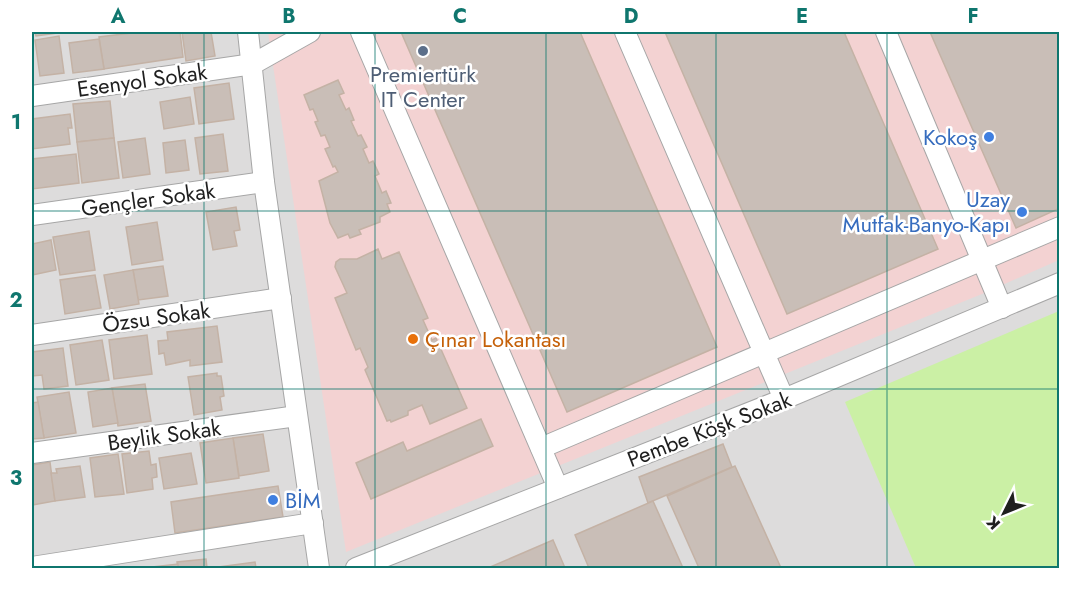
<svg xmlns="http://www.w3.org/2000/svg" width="1091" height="600" font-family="Jost,sans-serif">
  <rect width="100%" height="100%" fill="#f1ece4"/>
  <rect fill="#dddcdc" x="32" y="32" width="1027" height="536"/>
  <polygon fill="#f3d2d2" points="268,32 1059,32 1059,260 982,294 346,552"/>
  <polygon fill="#cbf0a5" points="1059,311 1059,568 916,568 845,402"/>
  <g fill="#c9beb7" stroke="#c4b2a5" stroke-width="1.5">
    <polygon points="32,32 57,32 58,33 36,36 35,33 32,34"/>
    <polygon points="140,32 180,32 183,57 104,69 99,37"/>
    <polygon points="182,32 211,32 215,56 186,61"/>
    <polygon points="401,32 580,32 717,347 567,412"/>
    <polygon points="665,32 844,32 938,249 787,314"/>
    <polygon points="930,32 1060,32 1060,208 1016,228"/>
    <polygon points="59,36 64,73 40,76 35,40"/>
    <polygon points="99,39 104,69 73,73 69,43"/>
    <polygon points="338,80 344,93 339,95 346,110 349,108 354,120 351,121 358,136 361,135 367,147 363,149 369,163 373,161 379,174 375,176 382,193 386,191 391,203 387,204 390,212 380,217 380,222 359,230 361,234 350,238 348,234 338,238 330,223 319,181 338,172 335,166 333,167 325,149 330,147 325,135 321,136 315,122 318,121 313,109 310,110 304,95"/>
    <polygon points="229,83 234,119 199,124 194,88"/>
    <polygon points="190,97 194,124 164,129 160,102"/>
    <polygon points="110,101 114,138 77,142 73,104"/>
    <polygon points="70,114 72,128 68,128 70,144 32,149 32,119"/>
    <polygon points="223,134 228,171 200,174 195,138"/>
    <polygon points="114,138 119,178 82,183 77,142"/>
    <polygon points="145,138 150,174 123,178 118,142"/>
    <polygon points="185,140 189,170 166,173 163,143"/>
    <polygon points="76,154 79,183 32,189 32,159"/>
    <polygon points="236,207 240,230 234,231 237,246 213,250 206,212"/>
    <polygon points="157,222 163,260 132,265 126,227"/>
    <polygon points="89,231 95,270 60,275 53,237"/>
    <polygon points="51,240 56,270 32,275 32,244"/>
    <polygon points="378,249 382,259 399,252 428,318 423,320 432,340 436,338 467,408 430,424 422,405 408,411 408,415 391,422 390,420 387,421 365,370 368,367 360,348 356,350 335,298 347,293 335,267 336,262 340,259 357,259"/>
    <polygon points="163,266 168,296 138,300 133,270"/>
    <polygon points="133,270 139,304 110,309 104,275"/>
    <polygon points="95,275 101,308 65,314 60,280"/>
    <polygon points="217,326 222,362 190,366 190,360 166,365 164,353 159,354 158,341 168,340 167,332"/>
    <polygon points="147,335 152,374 114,379 109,340"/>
    <polygon points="102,340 109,380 76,385 70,345"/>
    <polygon points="63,348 68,386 44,389 42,375 32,376 32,352"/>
    <polygon points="217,373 217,376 221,376 224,396 220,397 222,410 194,415 188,377"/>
    <polygon points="145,384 151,421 118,426 112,388"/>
    <polygon points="112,388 118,423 93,427 88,392"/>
    <polygon points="69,392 76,433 44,438 37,397"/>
    <polygon points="38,402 44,438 32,439 32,403"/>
    <polygon points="481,419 493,446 371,499 356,463 403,442 407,451"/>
    <polygon points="263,434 269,471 239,476 233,438"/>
    <polygon points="233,438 239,478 206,483 200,443"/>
    <polygon points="723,444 732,467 648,503 639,477"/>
    <polygon points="149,451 151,465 156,464 157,477 152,478 153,489 127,493 122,454"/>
    <polygon points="191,453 197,484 164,489 159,458"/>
    <polygon points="118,454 124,494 95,497 90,458"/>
    <polygon points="50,462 55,501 32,505 32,465"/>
    <polygon points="80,466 85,497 55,501 51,473 57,473 56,469"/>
    <polygon points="735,466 781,568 699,568 667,496"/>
    <polygon points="278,486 283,517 175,533 171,502"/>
    <polygon points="653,501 683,568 589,568 575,535"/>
    <polygon points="553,540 565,568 488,568"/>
    <polygon points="206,559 207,568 178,568 177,562"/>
    <polygon points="255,562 256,568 219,568 219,567"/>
    <polygon points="178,564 178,568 143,568"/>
  </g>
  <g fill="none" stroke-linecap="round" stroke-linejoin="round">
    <g stroke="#a6a6a6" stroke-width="22">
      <g id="street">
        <polyline points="248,32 264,182 319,568"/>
        <polyline points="361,32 558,488"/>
        <polyline points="625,32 784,399"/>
        <polyline points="886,32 1002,308"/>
        <polyline points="32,96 253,64 310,32"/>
        <polyline points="32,215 264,182"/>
        <polyline points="32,335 281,298"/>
        <polyline points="541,448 1060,227"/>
        <polyline points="32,453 297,416"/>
        <polyline points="32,567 313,523"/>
        <polyline points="356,568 784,399 1060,283"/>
      </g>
    </g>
    <use href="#street" stroke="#fff" stroke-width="20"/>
  </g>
  <path fill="none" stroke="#0f766e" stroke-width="1.5" stroke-opacity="0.55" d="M204,32V568M375,32V568M546,32V568M716,32V568M887,32V568M32,211H1060M32,389H1060"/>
  <circle fill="#5c6f8a" stroke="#fff" stroke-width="2" cx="423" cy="51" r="6"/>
  <g fill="#3f7fe0" stroke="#fff" stroke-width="2">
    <circle cx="989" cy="137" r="6"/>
    <circle cx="1022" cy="212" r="6"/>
    <circle cx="273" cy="500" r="6"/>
  </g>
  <circle fill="#e8710a" stroke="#fff" stroke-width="2" cx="413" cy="339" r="6"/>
  <g text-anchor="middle" stroke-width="5" stroke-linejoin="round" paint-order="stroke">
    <g font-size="22" fill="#4e5e75" stroke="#fff">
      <text x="423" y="82">Premiertürk<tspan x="423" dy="25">IT Center</tspan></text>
    </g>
    <g font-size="22" fill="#1f1f1f" stroke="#fff">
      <text transform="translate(142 80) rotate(-8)" y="8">Esenyol Sokak</text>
      <text transform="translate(148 199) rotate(-8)" y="8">Gençler Sokak</text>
      <text transform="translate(156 317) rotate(-8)" y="8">Özsu Sokak</text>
      <text transform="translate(709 429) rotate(-21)" y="8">Pembe Köşk Sokak</text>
      <text transform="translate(164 435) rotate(-8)" y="8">Beylik Sokak</text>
    </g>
    <g font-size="22" fill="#366cbe" stroke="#fff" text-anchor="end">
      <text x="977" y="145">Kokoş</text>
      <text x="1010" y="207">Uzay<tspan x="1010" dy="25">Mutfak-Banyo-Kapı</tspan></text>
      <text x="285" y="508" text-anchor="start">BİM</text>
    </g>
    <g font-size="22" fill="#c56008" stroke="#fff" text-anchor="start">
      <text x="425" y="347">Çınar Lokantası</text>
    </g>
  </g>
  <rect width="1091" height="600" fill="none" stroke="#ffffff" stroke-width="66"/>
  <g transform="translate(1004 513) rotate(227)" stroke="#ffffff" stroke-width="4.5" paint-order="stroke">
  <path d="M0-4.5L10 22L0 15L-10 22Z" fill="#1f1f1f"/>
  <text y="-9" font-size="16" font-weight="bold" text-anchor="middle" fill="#1f1f1f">K</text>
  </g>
  <rect x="33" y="33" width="1025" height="534" fill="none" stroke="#0f766e" stroke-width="2"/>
  <g font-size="20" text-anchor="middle" font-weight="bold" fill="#0f766e">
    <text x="118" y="23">A</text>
    <text x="289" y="23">B</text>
    <text x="460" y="23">C</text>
    <text x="631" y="23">D</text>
    <text x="802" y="23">E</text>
    <text x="973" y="23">F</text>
    <text x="16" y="129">1</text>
    <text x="16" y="307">2</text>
    <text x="16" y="485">3</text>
  </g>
</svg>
